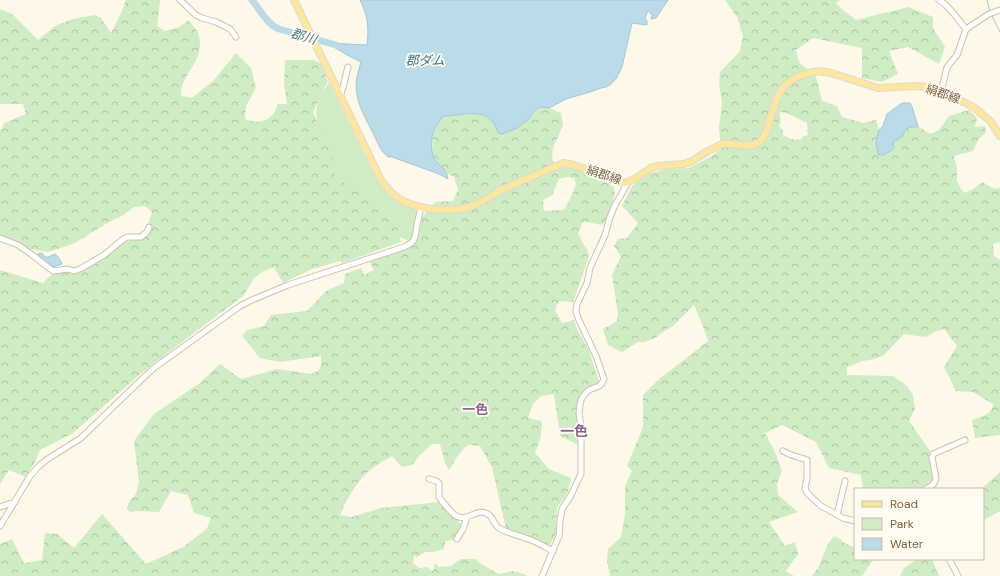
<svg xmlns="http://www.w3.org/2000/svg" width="1000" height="576" font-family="'DM Sans','Noto Sans JP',sans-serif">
  <defs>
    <pattern id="forest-crowns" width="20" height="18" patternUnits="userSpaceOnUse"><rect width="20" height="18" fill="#cfecc5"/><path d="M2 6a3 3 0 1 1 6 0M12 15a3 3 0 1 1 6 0" fill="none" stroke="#adc3a2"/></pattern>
  </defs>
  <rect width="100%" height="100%" fill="#fdf8e7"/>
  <polygon fill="#cfecc5" points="329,82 375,177 390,195 418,209 415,233 411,242 391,233 329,175 316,114 318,101"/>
  <g fill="url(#forest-crowns)" fill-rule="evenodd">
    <path d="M126,0H160L157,26L165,31L179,27L189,20C192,24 196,29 198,33C206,55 188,69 182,86C181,89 181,93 181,96L192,98L214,80L236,53L251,68L256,88L246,106L245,119C255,123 267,123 274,113C276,110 277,107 278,104H287L284,83L285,60H314L321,64L328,81L313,112L334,161L335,177L397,220V228L401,242L342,263L340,261L312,269L283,283L274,267L262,272L254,278L243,296L144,371L73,433L40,450L35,462L25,477L9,470L0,484V270L43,283C54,271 58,270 74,273L120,244L130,240L142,239L148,225L152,212L145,206L134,207L122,216L109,222L73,244L48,252L30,249L0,237V130L2,129L4,123L26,114L23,104H0V9L12,14L38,40L55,26L73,19L94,15L101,18L111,33L122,11Z"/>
    <path d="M725,0H840L836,3L844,11L856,20L908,7L933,17V28L945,47L939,64L908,47L889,51L898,74L882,82L862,78V48L813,38L796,50L799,62L816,77L822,101L837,106L842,117L863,123L871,121L876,120L879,130L876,142L886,153L890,152L893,145L894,141L902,137L906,129L911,127H916L918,126L930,134L939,130L949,116L969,110L977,118L975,127L985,126L986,132L978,140L973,151L954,156L957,169V181L961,189L965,193L973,189L982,182L994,189L1000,188V242L993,244L994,256L1000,260V435L975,438L972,420C980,417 993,414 993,404L973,392L956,391L944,367L957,346L944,329L936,331L926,337L904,334L884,355L874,359L863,361L847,367V375L893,376L907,386L913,395L915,409L909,421L925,444L934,456L938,471L930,488L928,489H863L861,475L829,468L816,442L782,425L765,433L775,452L782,471L777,484L778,495L798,512L769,522L785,546L795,542L798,554L786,571L794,576H610L607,561L608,549L621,537L625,515V486L632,471L627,466L643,427V395L658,380L708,341L704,329L694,305L672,327L667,329L655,338L644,342H638L622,352L608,345L603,329L617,321L618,313L612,275L621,256L614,246L618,239L627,238L638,223L622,206L632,186L646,174L667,169L689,168L710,157L721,149L719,128L722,103L719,83L720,72L740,51L743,36L737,17ZM780,112L787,113L807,123L808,135L802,137L801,140L791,139L783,135V131L779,125L781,121L780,117Z"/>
    <path d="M540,107L549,108L561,113L563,125L553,148L552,159L558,168L571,167L599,176L603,181L614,187L615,194L606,222L601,225L589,222H583L578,233L584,245L587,249L589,255L587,262L573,302L559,301L555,310L562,323L574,320L577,329L589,350L599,382L580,394L577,408L579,445L560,436L554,394L541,396L533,404L528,418L542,421L541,436L535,453L549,469L571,478C568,493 567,496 557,507L556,533L549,547L506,529L492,467L480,446C477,446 473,445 470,445C463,445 453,464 449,470L445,463L440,444H432L421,454L412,465L402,467L392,456C384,461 376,465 370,470C358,479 345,502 340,515L352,517L381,508L439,502L463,526L455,540H451L445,542L444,549L433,552H425L417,557L414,555L413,563L419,568L427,567L430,570L433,571L434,566L436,563L438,567L451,566L461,559H476L481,564L499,574L513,571L524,574L527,576H0V544L12,539L24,563L42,560L45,533L57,534L74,548L102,514L146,564L183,547L207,529L211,518L194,513L188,495L171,491L159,512L138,511L130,512L127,508L129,502L136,494L139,482L134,441L154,414L200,383L220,364L241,379L267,372L276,369L311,374L318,371L321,366V356L280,362L260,358L242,336L247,330L264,326L271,315L307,311L326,291L344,283L345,274L361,268L364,275L374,270L370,262L399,252L411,245L417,238L420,220L435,202L453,201L458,190L454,177L447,173L434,159L432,152L433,133L443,116C465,117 489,103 498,133L528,120L535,110ZM566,177L574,178L576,184L572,195L564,210L544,211L543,200L552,195L559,179Z"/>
    <polygon points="1000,472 1000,511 984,520 983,518 983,489 981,489"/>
    <polygon points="834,536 840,539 844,543 855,548 855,559 874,559 862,576 812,576 818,568 828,544"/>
    <polygon points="917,559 932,559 939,576 900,576 904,568"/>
  </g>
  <g fill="#bbdbe8" stroke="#a0c9da">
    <path d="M360,0H668L656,18L651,19L652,15L648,11L645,18L647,21V25L632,23L622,67L616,79L611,84L606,87L601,88L590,92L566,99L549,108L540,107L535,110L528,120L517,128L502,134L498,133C490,104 464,116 443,116C440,121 435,127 433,133C431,141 430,154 436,161C442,168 447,170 448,179L439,174L392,157H388C379,149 378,143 373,133C364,115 353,98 357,77C358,72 360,67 361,62L347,55L327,43L367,45C369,27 368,16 360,0Z"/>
    <path d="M902,103H910L912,107L918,126L916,127H911L906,129L902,137L894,141L893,145L894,147C892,151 890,152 886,153L884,155H878L876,142L879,130L883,126L887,114Z"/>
    <path d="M42,253L45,257H48L55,254C58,256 61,261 62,264L53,267H52L38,256V254Z"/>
  </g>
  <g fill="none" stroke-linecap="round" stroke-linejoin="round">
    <g stroke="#a0c9da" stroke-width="1">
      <polyline points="987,0 990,11"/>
      <polyline points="992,16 1000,32"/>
    </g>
    <path stroke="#bbdbe8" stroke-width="7" d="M252,0C260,10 267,24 279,29L336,45"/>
    <g stroke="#d0c1ac" stroke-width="7">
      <g id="minor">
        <polyline points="180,0 196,15 202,18 216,22 230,29 236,37"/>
        <path d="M939,0C951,7 957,19 966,29"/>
        <polyline points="941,92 947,67 957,55 966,29 989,14 1000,10"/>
        <path d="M340,96C344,87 345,77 348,67"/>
        <polyline points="0,238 18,245 31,254 53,271 68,269 74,271 80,269 104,255 122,240 127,237 141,237 147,232 149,227"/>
        <path d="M783,451C791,456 799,457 807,460V478L805,488L807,493L821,506L834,513L843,518L855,521"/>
        <path d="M429,479L436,481L439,483V497C441,501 444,503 447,507C465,531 472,506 488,514C493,517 494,525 499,528C504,532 521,536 528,539C537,542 545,547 553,551"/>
        <polyline points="926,489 933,485 936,479 932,457 933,454 965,440"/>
        <polyline points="0,507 15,502"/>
        <polyline points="837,515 845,481"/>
        <polyline points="0,526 30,476 38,467 46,460 81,438 142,379 154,368 240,306 252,300 288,285 404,247 411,243 414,240 416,232 417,225 421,207"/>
        <polyline points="457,539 463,529 467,517"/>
        <polyline points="949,559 958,576"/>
        <polyline points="542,576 559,536 560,521 562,509 570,497 581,474 581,426 579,413 580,405 581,400 584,395 589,390 599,386 602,383 604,379 596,356 578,318 576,311 577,304 587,283 590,268 605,235 610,217 616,203 621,195 628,182"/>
      </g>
    </g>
    <g stroke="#dfd9d4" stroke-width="8">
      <path id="major" d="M294,0L381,180C386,187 391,193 398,198C415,210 453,213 472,206C482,203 490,196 499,191C520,181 543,172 564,163L574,165L616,181L624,183L628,182L634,179L651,168L657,166L684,164L692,161L708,151L722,144H733L748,146L756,144L761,141L765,135L776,100L782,89L789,82L799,76L809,73L818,71L831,73L878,88L915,86L928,87L952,96L975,108L991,122L1000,136"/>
    </g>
    <use href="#minor" stroke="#fff" stroke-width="5"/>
    <use href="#major" stroke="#fde79e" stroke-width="6"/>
  </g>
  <g text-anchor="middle" stroke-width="3.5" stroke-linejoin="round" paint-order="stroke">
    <g font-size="12" fill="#78614a" stroke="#fffbef">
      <text transform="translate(943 94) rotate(19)" y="4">絹郡線</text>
      <text transform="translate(604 175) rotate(18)" y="4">絹郡線</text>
    </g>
    <g font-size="13" font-style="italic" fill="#42768c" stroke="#fffbef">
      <text transform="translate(304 36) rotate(17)" y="5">郡川</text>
      <text x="425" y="65">郡ダム</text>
    </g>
    <g font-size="13" font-weight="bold" fill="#8b6295" stroke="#fffbef">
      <text x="475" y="414">一色</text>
    </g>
    <g font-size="14" font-weight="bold" fill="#8b6295" stroke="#fffbef">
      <text x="574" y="436">一色</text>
    </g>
  </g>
  <rect x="854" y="488" width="130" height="72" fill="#fffbef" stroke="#c9bdad"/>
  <rect x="862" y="501" width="20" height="6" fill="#fde79e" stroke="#c9bdad"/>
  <text x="890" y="508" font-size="12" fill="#78614a">Road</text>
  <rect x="862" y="518" width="20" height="12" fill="#cfecc5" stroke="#c9bdad"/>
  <text x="890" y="528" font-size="12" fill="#78614a">Park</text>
  <rect x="862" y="538" width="20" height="12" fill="#bbdbe8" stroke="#c9bdad"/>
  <text x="890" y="548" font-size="12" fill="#78614a">Water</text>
</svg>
